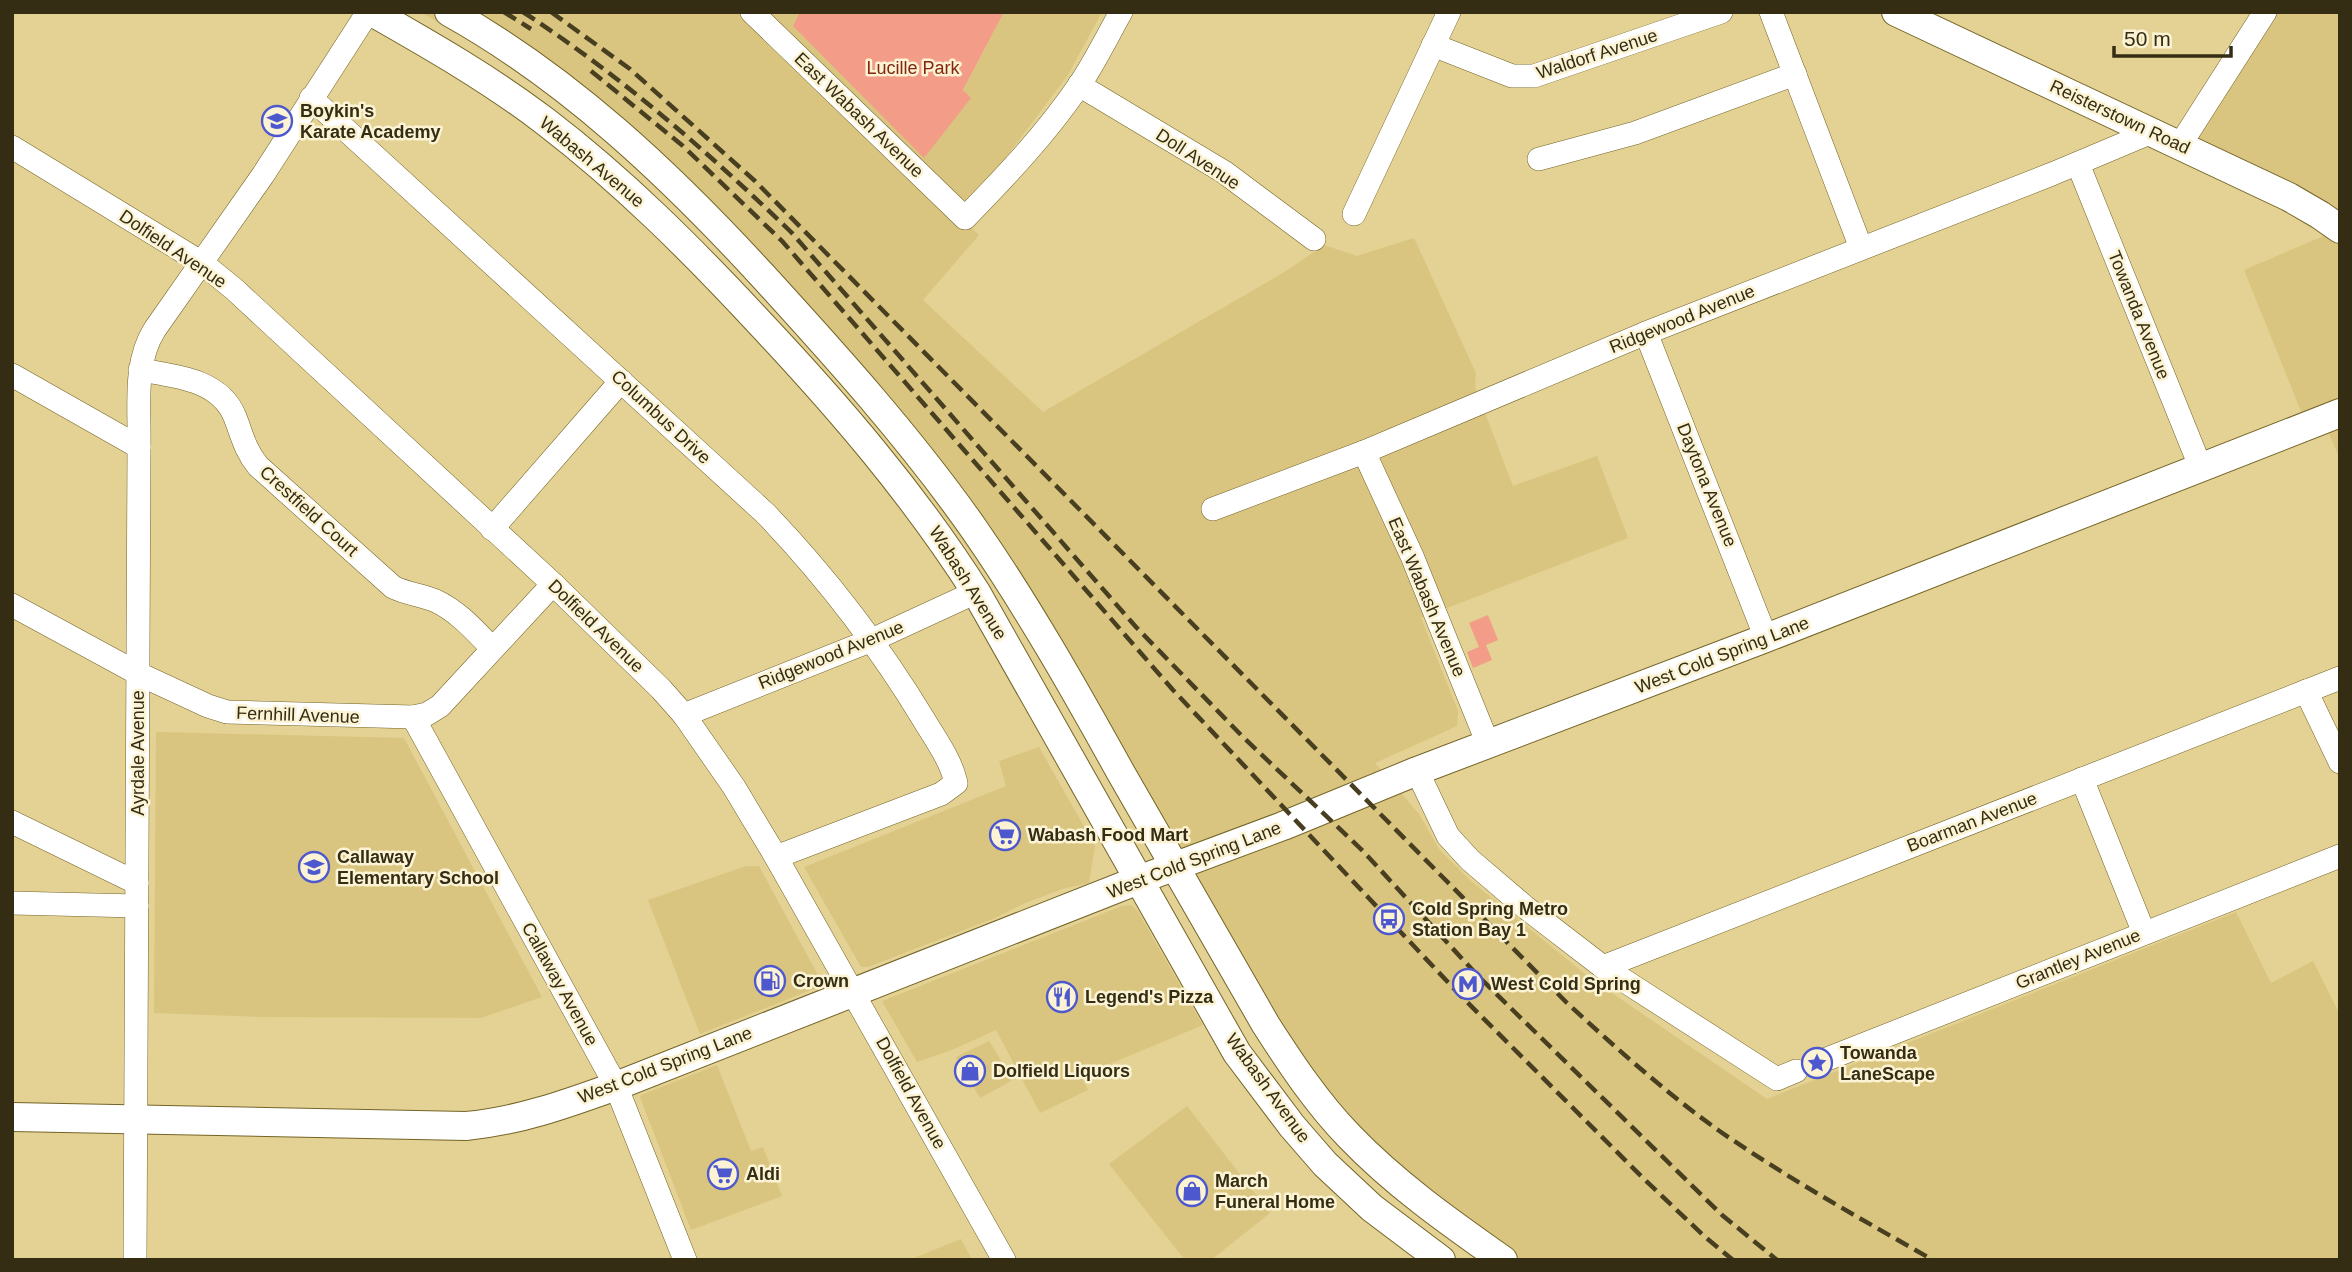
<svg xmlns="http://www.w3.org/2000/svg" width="2352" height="1272" font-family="Helvetica,sans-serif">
  <rect width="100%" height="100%" fill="#e3d293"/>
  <g fill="#d9c57f">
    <polygon points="420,12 800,12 794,26 808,39 970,98 963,91 1004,12 1102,12 1068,75 961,217 979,235 923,300 1043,412 1283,273 1324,245 1357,256 1414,238 1476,373 1475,387 1513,486 1597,456 1628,538 1421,618 1458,711 1457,726 1375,763 1419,814 1439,849 1471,881 1590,978 1767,1099 2236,912 2271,983 2313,961 2340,1015 2340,1260 1477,1260 1436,1230 1380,1186 1338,1145 1282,1076 1254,1033 1062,697 991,581 921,482 829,370 711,240 610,145 559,102 515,70 464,37"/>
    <polygon points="2267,12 2340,12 2340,226 2179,148"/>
    <polygon points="2340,229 2340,459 2325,425 2307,426 2244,270"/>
    <polygon points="156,732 404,738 542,997 481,1018 263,1017 154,1013"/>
    <polygon points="1039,747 1095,846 1089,883 1062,889 1023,904 995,918 868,967 861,967 804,867 1006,786 999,761"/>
    <polygon points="746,866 759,866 818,975 816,988 700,1034 648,900"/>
    <polygon points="1131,905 1137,910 1203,1025 1081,1076 1088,1090 1040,1113 996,1030 952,1050 917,1062 882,1001 1122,906"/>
    <polygon points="989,1041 1013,1080 980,1098 956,1057"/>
    <polygon points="717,1065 751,1151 763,1147 782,1196 691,1230 640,1097 641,1095"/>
    <polygon points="1187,1106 1270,1213 1211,1260 1185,1260 1109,1164"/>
    <polygon points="961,1239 972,1260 909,1260"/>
  </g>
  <g fill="#f39d88">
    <polygon points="800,12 1004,12 963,90 971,98 924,158 793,26"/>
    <polygon points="1488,615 1498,640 1486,645 1492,660 1473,668 1467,652 1479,647 1469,623"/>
  </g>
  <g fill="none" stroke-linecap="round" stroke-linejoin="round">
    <g stroke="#746427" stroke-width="24">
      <g id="minor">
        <path d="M752,12L965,218C1005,177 1045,135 1078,87C1094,64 1107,37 1121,12"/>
        <polyline points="1771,12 1861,248"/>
        <polyline points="1433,45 1512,76 1534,76 1721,12"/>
        <polyline points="1079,85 1224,172 1314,239"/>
        <path d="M311,98L766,514C828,579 878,644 924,720C936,740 951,760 956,783L941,794L776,857"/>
        <polyline points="2180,145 2265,12"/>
        <polyline points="12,147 202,263 234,289 553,584 661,689 684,715 734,787 776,857 1004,1260"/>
        <polyline points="1539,159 1635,133 1795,74"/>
        <polyline points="2078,164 2200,466"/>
        <polyline points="1354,214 1449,12"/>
        <polyline points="1646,333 1766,638"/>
        <path d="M140,370C174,376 220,379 235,417C242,435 245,450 258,466L393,587C407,594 422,595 436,601C459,612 475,631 492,648"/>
        <polyline points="12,375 139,447"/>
        <polyline points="1364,452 1412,556 1488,744"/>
        <polyline points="1213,509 1364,452 1646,333 2052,174 2152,132"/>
        <polyline points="492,529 621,381"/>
        <polyline points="12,605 139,674 208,706 227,712 413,717 427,714 440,706 553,584"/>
        <polyline points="2306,691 2340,762"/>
        <polyline points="684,715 872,640 976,592"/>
        <polyline points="413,717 616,1086 685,1260"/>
        <polyline points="1417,771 1448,836 1470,860 1525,907 1603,967 1777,1079 1796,1071"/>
        <polyline points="2082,779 2144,933"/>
        <polyline points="12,822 137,883"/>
        <polyline points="12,903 137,906"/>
        <polyline points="1603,967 2340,678"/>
        <polyline points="1817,1063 2340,856"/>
        <path d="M135,1260L139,447C140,408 133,363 155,329L263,175L368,12"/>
      </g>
    </g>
    <g stroke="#746427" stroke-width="30">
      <g id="major">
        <path d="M372,12C432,46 491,80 546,122C623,181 692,250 758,321C838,406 913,493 976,592L1237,1053L1292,1126L1325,1164L1372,1208L1441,1260"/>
        <path d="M449,12C569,79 670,175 762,275C836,356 911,439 974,529C1028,607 1075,690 1121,773C1169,857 1217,941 1266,1025C1291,1064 1317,1103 1349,1136C1395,1184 1449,1222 1503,1260"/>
        <polyline points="1896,12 2289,197 2320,215 2340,229"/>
        <path d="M12,1117L466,1126C519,1121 566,1104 616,1086L1141,879L1283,826L1417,771L1766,638L2340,413"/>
      </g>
    </g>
    <use href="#minor" stroke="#fff" stroke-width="23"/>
    <use href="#major" stroke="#fff" stroke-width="28"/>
    <g stroke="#483f21" stroke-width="4.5" stroke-dasharray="14 7" stroke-linecap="butt">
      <polyline points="504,12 531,29"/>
      <path d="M523,12C621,76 707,151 791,232L1136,627L1243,737L1363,851L1478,976L1722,1215L1777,1260"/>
      <path d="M551,12L630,69L755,181L1567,1003C1616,1048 1665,1092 1718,1130C1787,1178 1861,1219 1933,1260"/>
      <polyline points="591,71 683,146 782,241 1173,690 1459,994 1643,1178 1704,1236 1733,1260"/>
    </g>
  </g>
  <defs>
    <g id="school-ring" transform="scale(1.575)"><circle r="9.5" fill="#fbf3d4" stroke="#4e58ce" stroke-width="1.5"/><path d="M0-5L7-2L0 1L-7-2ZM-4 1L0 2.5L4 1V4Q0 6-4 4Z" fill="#4e58ce"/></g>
    <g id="supermarket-ring" transform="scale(1.575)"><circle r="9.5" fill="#fbf3d4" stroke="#4e58ce" stroke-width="1.5"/><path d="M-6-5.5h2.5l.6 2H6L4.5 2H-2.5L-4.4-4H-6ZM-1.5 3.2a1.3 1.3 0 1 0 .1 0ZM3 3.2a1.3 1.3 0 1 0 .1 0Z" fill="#4e58ce"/></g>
    <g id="bus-ring" transform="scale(1.575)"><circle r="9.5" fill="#fbf3d4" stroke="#4e58ce" stroke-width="1.5"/><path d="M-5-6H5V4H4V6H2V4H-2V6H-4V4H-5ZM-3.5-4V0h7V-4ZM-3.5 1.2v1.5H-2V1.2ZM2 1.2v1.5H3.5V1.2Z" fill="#4e58ce"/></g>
    <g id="fuel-ring" transform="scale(1.575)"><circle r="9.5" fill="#fbf3d4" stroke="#4e58ce" stroke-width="1.5"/><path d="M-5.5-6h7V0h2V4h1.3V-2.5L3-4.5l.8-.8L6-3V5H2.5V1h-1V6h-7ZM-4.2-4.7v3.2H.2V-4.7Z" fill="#4e58ce"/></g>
    <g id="metro-ring" transform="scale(1.575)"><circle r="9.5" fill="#fbf3d4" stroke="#4e58ce" stroke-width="1.5"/><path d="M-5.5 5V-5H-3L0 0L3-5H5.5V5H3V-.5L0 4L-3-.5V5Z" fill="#4e58ce"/></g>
    <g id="restaurant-ring" transform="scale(1.575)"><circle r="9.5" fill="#fbf3d4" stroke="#4e58ce" stroke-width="1.5"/><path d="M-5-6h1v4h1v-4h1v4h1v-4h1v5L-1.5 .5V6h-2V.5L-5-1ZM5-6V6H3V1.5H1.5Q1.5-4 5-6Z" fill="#4e58ce"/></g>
    <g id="sight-ring" transform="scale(1.575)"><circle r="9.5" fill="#fbf3d4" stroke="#4e58ce" stroke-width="1.5"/><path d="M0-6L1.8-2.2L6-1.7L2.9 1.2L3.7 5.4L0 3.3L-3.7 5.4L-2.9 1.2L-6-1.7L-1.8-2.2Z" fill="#4e58ce"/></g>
    <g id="shop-ring" transform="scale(1.575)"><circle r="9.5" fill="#fbf3d4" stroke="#4e58ce" stroke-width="1.5"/><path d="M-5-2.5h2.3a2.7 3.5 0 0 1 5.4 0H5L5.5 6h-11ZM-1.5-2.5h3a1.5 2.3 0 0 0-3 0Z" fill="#4e58ce"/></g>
  </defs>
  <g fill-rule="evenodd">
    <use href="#school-ring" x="277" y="121"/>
    <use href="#supermarket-ring" x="1005" y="835"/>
    <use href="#school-ring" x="314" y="867"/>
    <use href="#bus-ring" x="1389" y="919"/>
    <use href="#fuel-ring" x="770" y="981"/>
    <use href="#metro-ring" x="1468" y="984"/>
    <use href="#restaurant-ring" x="1062" y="997"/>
    <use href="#sight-ring" x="1817" y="1063"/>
    <use href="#shop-ring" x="970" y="1071"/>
    <use href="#supermarket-ring" x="723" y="1174"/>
    <use href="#shop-ring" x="1192" y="1191"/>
  </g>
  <g text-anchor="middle" stroke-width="5" stroke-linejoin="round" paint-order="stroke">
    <g font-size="18" fill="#342d13" stroke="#fbf3d4">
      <text transform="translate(1597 54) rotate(-18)" y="6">Waldorf Avenue</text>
      <text transform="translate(859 115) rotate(44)" y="6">East Wabash Avenue</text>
      <text transform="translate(2120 117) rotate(25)" y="6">Reisterstown Road</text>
      <text transform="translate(1198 159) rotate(33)" y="6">Doll Avenue</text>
      <text transform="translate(592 162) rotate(40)" y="6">Wabash Avenue</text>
      <text transform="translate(173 249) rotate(34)" y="6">Dolfield Avenue</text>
      <text transform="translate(2139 315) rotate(68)" y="6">Towanda Avenue</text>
      <text transform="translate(1682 319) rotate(-22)" y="6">Ridgewood Avenue</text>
      <text transform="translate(661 417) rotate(43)" y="6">Columbus Drive</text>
      <text transform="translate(1707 485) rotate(68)" y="6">Daytona Avenue</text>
      <text transform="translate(309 511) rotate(42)" y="6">Crestfield Court</text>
      <text transform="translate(968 583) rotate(58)" y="6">Wabash Avenue</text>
      <text transform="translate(1427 597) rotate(67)" y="6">East Wabash Avenue</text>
      <text transform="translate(596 626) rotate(44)" y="6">Dolfield Avenue</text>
      <text transform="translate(831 655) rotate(-22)" y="6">Ridgewood Avenue</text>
      <text transform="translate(1722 655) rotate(-21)" y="6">West Cold Spring Lane</text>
      <text transform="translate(298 715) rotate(2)" y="6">Fernhill Avenue</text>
      <text transform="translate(138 753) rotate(-90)" y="6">Ayrdale Avenue</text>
      <text transform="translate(1972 822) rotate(-21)" y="6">Boarman Avenue</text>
      <text transform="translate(1194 860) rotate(-21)" y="6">West Cold Spring Lane</text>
      <text transform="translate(2078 959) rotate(-22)" y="6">Grantley Avenue</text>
      <text transform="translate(560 984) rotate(61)" y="6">Callaway Avenue</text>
      <text transform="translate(665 1065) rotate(-21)" y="6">West Cold Spring Lane</text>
      <text transform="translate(1268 1088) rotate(54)" y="6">Wabash Avenue</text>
      <text transform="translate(911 1093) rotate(61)" y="6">Dolfield Avenue</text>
    </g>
    <g font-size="18" fill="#84260f" stroke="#fbf3d4">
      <text x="913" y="74">Lucille Park</text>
    </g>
    <g font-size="18" font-weight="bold" fill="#342d13" stroke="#fbf3d4" text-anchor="start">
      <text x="300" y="117">Boykin's<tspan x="300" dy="21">Karate Academy</tspan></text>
      <text x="1028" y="841">Wabash Food Mart</text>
      <text x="337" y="863">Callaway<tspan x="337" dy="21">Elementary School</tspan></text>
      <text x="1412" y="915">Cold Spring Metro<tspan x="1412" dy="21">Station Bay 1</tspan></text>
      <text x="793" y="987">Crown</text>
      <text x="1491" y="990">West Cold Spring</text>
      <text x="1085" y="1003">Legend's Pizza</text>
      <text x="1840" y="1059">Towanda<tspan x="1840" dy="21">LaneScape</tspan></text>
      <text x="993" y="1077">Dolfield Liquors</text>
      <text x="746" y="1180">Aldi</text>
      <text x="1215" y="1187">March<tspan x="1215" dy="21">Funeral Home</tspan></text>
    </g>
  </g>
  <rect width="2352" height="1272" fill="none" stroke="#342d13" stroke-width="28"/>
  <path d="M2114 46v10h117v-10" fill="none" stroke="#342d13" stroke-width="3.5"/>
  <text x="2124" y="46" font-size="21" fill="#342d13" stroke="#fbf3d4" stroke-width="5" paint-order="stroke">50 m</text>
</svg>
